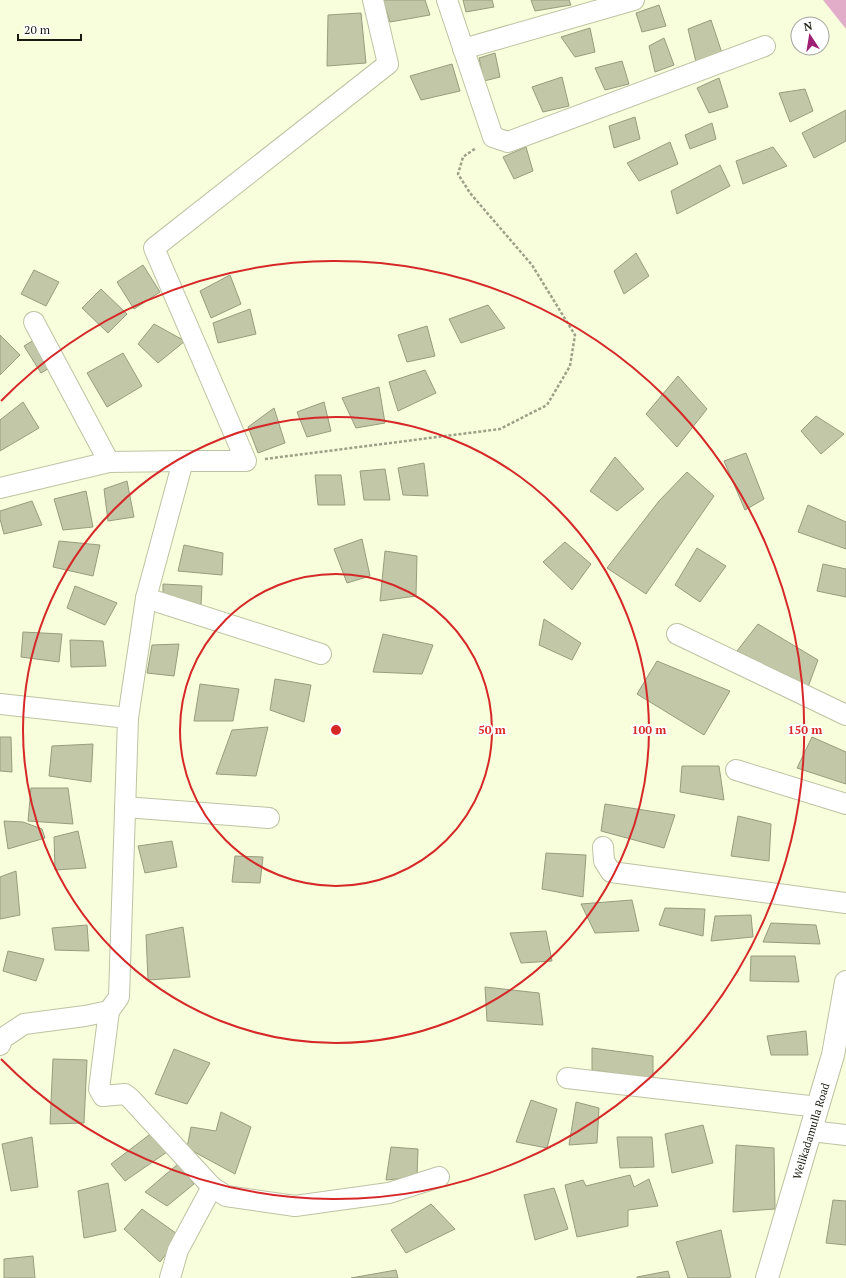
<svg xmlns="http://www.w3.org/2000/svg" width="846" height="1278" font-family="'PT Serif',serif">
  <rect width="100%" height="100%" fill="#f8fedc"/>
  <polygon fill="#e1adc9" points="823,0 846,0 846,29"/>
  <g fill="#c2c8a7" stroke="#979c7d">
    <polygon points="383,0 425,0 430,15 390,22"/>
    <polygon points="463,0 492,0 494,7 466,12"/>
    <polygon points="531,0 569,0 571,5 535,11"/>
    <polygon points="659,5 666,26 642,32 636,13"/>
    <polygon points="361,13 366,63 327,66 328,15"/>
    <polygon points="711,20 723,56 696,62 688,29"/>
    <polygon points="590,28 595,52 575,57 561,37"/>
    <polygon points="664,38 674,65 655,72 649,46"/>
    <polygon points="495,53 500,77 484,81 479,58"/>
    <polygon points="622,61 629,84 605,90 595,68"/>
    <polygon points="452,64 460,91 421,100 410,76"/>
    <polygon points="562,77 569,106 543,112 532,87"/>
    <polygon points="719,78 728,107 709,113 697,88"/>
    <polygon points="805,89 813,111 790,122 779,93"/>
    <polygon points="846,110 846,141 814,158 802,133"/>
    <polygon points="635,117 640,139 614,148 609,126"/>
    <polygon points="712,123 716,139 690,149 685,135"/>
    <polygon points="670,142 678,164 639,181 627,163"/>
    <polygon points="526,147 533,171 514,179 503,157"/>
    <polygon points="773,147 787,166 743,184 736,161"/>
    <polygon points="720,165 730,186 677,214 671,191"/>
    <polygon points="636,253 649,276 624,294 614,271"/>
    <polygon points="143,265 160,292 134,309 117,282"/>
    <polygon points="34,270 59,282 46,306 21,294"/>
    <polygon points="230,275 241,304 211,318 200,291"/>
    <polygon points="101,289 127,314 108,333 82,308"/>
    <polygon points="488,305 505,328 461,343 449,319"/>
    <polygon points="250,309 256,334 218,343 213,323"/>
    <polygon points="154,324 185,341 158,363 138,344"/>
    <polygon points="427,326 435,356 407,362 398,335"/>
    <polygon points="0,335 20,355 0,375"/>
    <polygon points="34,340 51,367 41,373 24,346"/>
    <polygon points="123,353 142,386 107,407 87,373"/>
    <polygon points="425,370 436,393 398,411 389,382"/>
    <polygon points="678,376 707,409 677,447 646,414"/>
    <polygon points="379,387 385,423 356,428 342,398"/>
    <polygon points="23,402 39,428 0,451 0,420"/>
    <polygon points="324,402 331,431 307,437 297,412"/>
    <polygon points="274,408 285,443 258,453 248,427"/>
    <polygon points="816,416 844,434 821,454 801,431"/>
    <polygon points="746,453 764,499 745,510 724,461"/>
    <polygon points="615,457 644,489 617,511 590,491"/>
    <polygon points="424,463 428,496 403,495 398,468"/>
    <polygon points="385,469 390,500 364,500 360,471"/>
    <polygon points="687,472 714,496 646,594 607,568 659,501"/>
    <polygon points="315,475 341,475 345,505 318,505"/>
    <polygon points="127,481 134,517 108,521 104,489"/>
    <polygon points="86,491 93,527 63,530 54,499"/>
    <polygon points="32,501 42,525 4,534 0,519 0,511"/>
    <polygon points="808,505 846,522 846,549 798,532"/>
    <polygon points="362,539 370,576 347,583 334,549"/>
    <polygon points="59,541 100,545 93,576 53,567"/>
    <polygon points="565,542 591,564 572,590 543,562"/>
    <polygon points="184,545 223,553 222,575 178,571"/>
    <polygon points="697,548 726,566 700,602 675,585"/>
    <polygon points="385,551 417,556 416,596 380,601"/>
    <polygon points="823,564 846,569 846,597 817,591"/>
    <polygon points="163,584 202,586 201,605 163,597"/>
    <polygon points="75,586 117,603 105,625 67,608"/>
    <polygon points="544,619 581,643 572,660 539,645"/>
    <polygon points="758,624 818,660 808,687 737,651"/>
    <polygon points="23,632 62,634 59,662 21,657"/>
    <polygon points="383,634 433,645 422,674 373,672"/>
    <polygon points="70,640 103,641 106,666 71,667"/>
    <polygon points="179,644 174,676 147,673 152,645"/>
    <polygon points="657,661 730,691 704,735 637,694"/>
    <polygon points="275,679 311,685 304,722 270,710"/>
    <polygon points="200,684 239,689 233,721 194,721"/>
    <polygon points="268,727 256,776 216,774 232,730"/>
    <polygon points="0,737 11,737 12,772 0,771"/>
    <polygon points="812,737 846,752 846,784 797,768"/>
    <polygon points="93,744 91,782 49,776 52,746"/>
    <polygon points="682,766 719,766 724,800 680,792"/>
    <polygon points="31,788 68,788 73,824 28,821"/>
    <polygon points="605,804 675,815 664,848 601,831"/>
    <polygon points="738,816 771,824 769,861 731,856"/>
    <polygon points="4,821 23,822 42,829 45,838 8,849"/>
    <polygon points="78,831 86,868 55,870 54,837"/>
    <polygon points="172,841 177,867 145,873 138,846"/>
    <polygon points="546,853 586,855 583,897 542,889"/>
    <polygon points="235,856 263,857 260,883 232,882"/>
    <polygon points="16,871 20,915 0,919 0,877"/>
    <polygon points="632,900 639,931 595,933 581,904"/>
    <polygon points="665,908 705,909 703,936 659,925"/>
    <polygon points="751,915 753,937 711,941 715,916"/>
    <polygon points="771,923 816,925 820,944 763,942"/>
    <polygon points="87,925 89,951 55,950 52,928"/>
    <polygon points="183,927 190,977 148,980 146,935"/>
    <polygon points="546,931 552,961 521,963 510,933"/>
    <polygon points="8,951 44,959 36,981 3,971"/>
    <polygon points="751,956 795,956 799,982 750,981"/>
    <polygon points="485,987 539,993 543,1025 487,1021"/>
    <polygon points="806,1031 808,1055 771,1055 767,1036"/>
    <polygon points="592,1048 653,1056 653,1079 592,1070"/>
    <polygon points="174,1049 210,1063 187,1104 155,1094"/>
    <polygon points="53,1059 87,1060 84,1123 50,1124"/>
    <polygon points="531,1100 557,1109 547,1148 516,1142"/>
    <polygon points="576,1102 599,1108 597,1143 569,1145"/>
    <polygon points="221,1112 251,1127 235,1174 187,1148 191,1127 216,1131"/>
    <polygon points="703,1125 713,1163 672,1173 665,1134"/>
    <polygon points="153,1132 167,1152 125,1181 111,1164"/>
    <polygon points="32,1137 38,1187 11,1191 2,1144"/>
    <polygon points="617,1137 652,1137 654,1167 620,1168"/>
    <polygon points="736,1145 774,1148 775,1209 733,1212"/>
    <polygon points="391,1147 418,1149 417,1177 386,1180"/>
    <polygon points="178,1164 194,1184 167,1206 145,1192"/>
    <polygon points="630,1175 634,1187 649,1179 658,1206 628,1210 628,1226 577,1237 565,1185 583,1180 586,1186"/>
    <polygon points="108,1183 116,1231 84,1238 78,1191"/>
    <polygon points="554,1188 568,1229 535,1240 524,1195"/>
    <polygon points="833,1200 846,1201 846,1245 826,1243"/>
    <polygon points="431,1204 455,1229 406,1253 391,1230"/>
    <polygon points="142,1209 180,1236 160,1262 124,1229"/>
    <polygon points="721,1230 731,1277 726,1278 688,1278 676,1242"/>
    <polygon points="33,1256 35,1278 4,1278 4,1259"/>
    <polygon points="396,1270 398,1278 351,1278"/>
    <polygon points="668,1271 670,1278 637,1278 637,1277"/>
  </g>
  <g fill="none" stroke-linecap="round" stroke-linejoin="round">
    <g stroke="#bec3a3" stroke-width="22">
      <g id="minor">
        <polyline points="447,0 493,137 508,142 765,46"/>
        <polyline points="463,49 634,0"/>
        <polyline points="34,322 109,462"/>
        <polyline points="0,488 109,462 183,461"/>
        <polyline points="146,598 321,654"/>
        <polyline points="677,634 846,715"/>
        <polyline points="0,704 128,718 119,997 109,1011 85,1016 24,1024 3,1038 0,1045"/>
        <polyline points="128,718 146,598 183,461 246,461 154,248 388,64 373,0"/>
        <polyline points="736,770 846,804"/>
        <polyline points="125,807 269,818"/>
        <polyline points="603,847 604,861 611,872 846,903"/>
        <polyline points="109,1011 99,1089 103,1096 125,1094 130,1098 212,1187 226,1196 295,1206 389,1193 439,1177"/>
        <polyline points="567,1078 818,1107"/>
        <polyline points="811,1131 846,1135"/>
        <polyline points="170,1278 178,1250 212,1187"/>
      </g>
    </g>
    <g stroke="#bec3a3" stroke-width="24">
      <polyline id="tertiary" points="767,1278 833,1055 846,982"/>
    </g>
    <polyline stroke="#9ba087" stroke-width="2.5" stroke-dasharray="3 2" stroke-linecap="butt" points="265,459 500,429 547,405 570,366 575,335 532,265 470,193 458,174 463,157 476,148"/>
    <use href="#minor" stroke="#fff" stroke-width="20"/>
    <use href="#tertiary" stroke="#fff" stroke-width="22"/>
  </g>
  <g fill="none" stroke="#d62828" stroke-width="2">
    <circle cx="336" cy="730" r="156"/>
    <circle cx="336" cy="730" r="313"/>
    <path d="M1 401A469 469 0 1 1 1 1059"/>
  </g>
  <g text-anchor="middle" stroke-width="4" stroke-linejoin="round" paint-order="stroke">
    <g font-size="11" fill="#191b0f" stroke="#fff">
      <text transform="translate(811 1131) rotate(-73)" y="4">Welikadamulla Road</text>
    </g>
  </g>
  <circle cx="336" cy="730" r="6" fill="#d62828" stroke="#fff" stroke-width="2"/>
  <g font-size="12" text-anchor="middle" font-weight="bold" fill="#d62828" stroke="#fff" stroke-width="4" stroke-linejoin="round" paint-order="stroke">
    <text x="492" y="734">50 m</text>
    <text x="649" y="734">100 m</text>
    <text x="805" y="734">150 m</text>
  </g>
  <g transform="translate(810 36) rotate(348)"><circle r="19" fill="#ffffff" stroke="#a3a49f"/>
  <path d="M0-3L7 15L0 10L-7 15Z" fill="#9e1f73"/>
  <text y="-6" font-size="11" font-weight="bold" text-anchor="middle" fill="#191b0f">N</text>
  </g>
  <path d="M18 34v6h63v-6" fill="none" stroke="#191b0f" stroke-width="2"/>
  <text x="24" y="34" font-size="12" fill="#191b0f" stroke="#ffffff" stroke-width="3" paint-order="stroke">20 m</text>
</svg>
